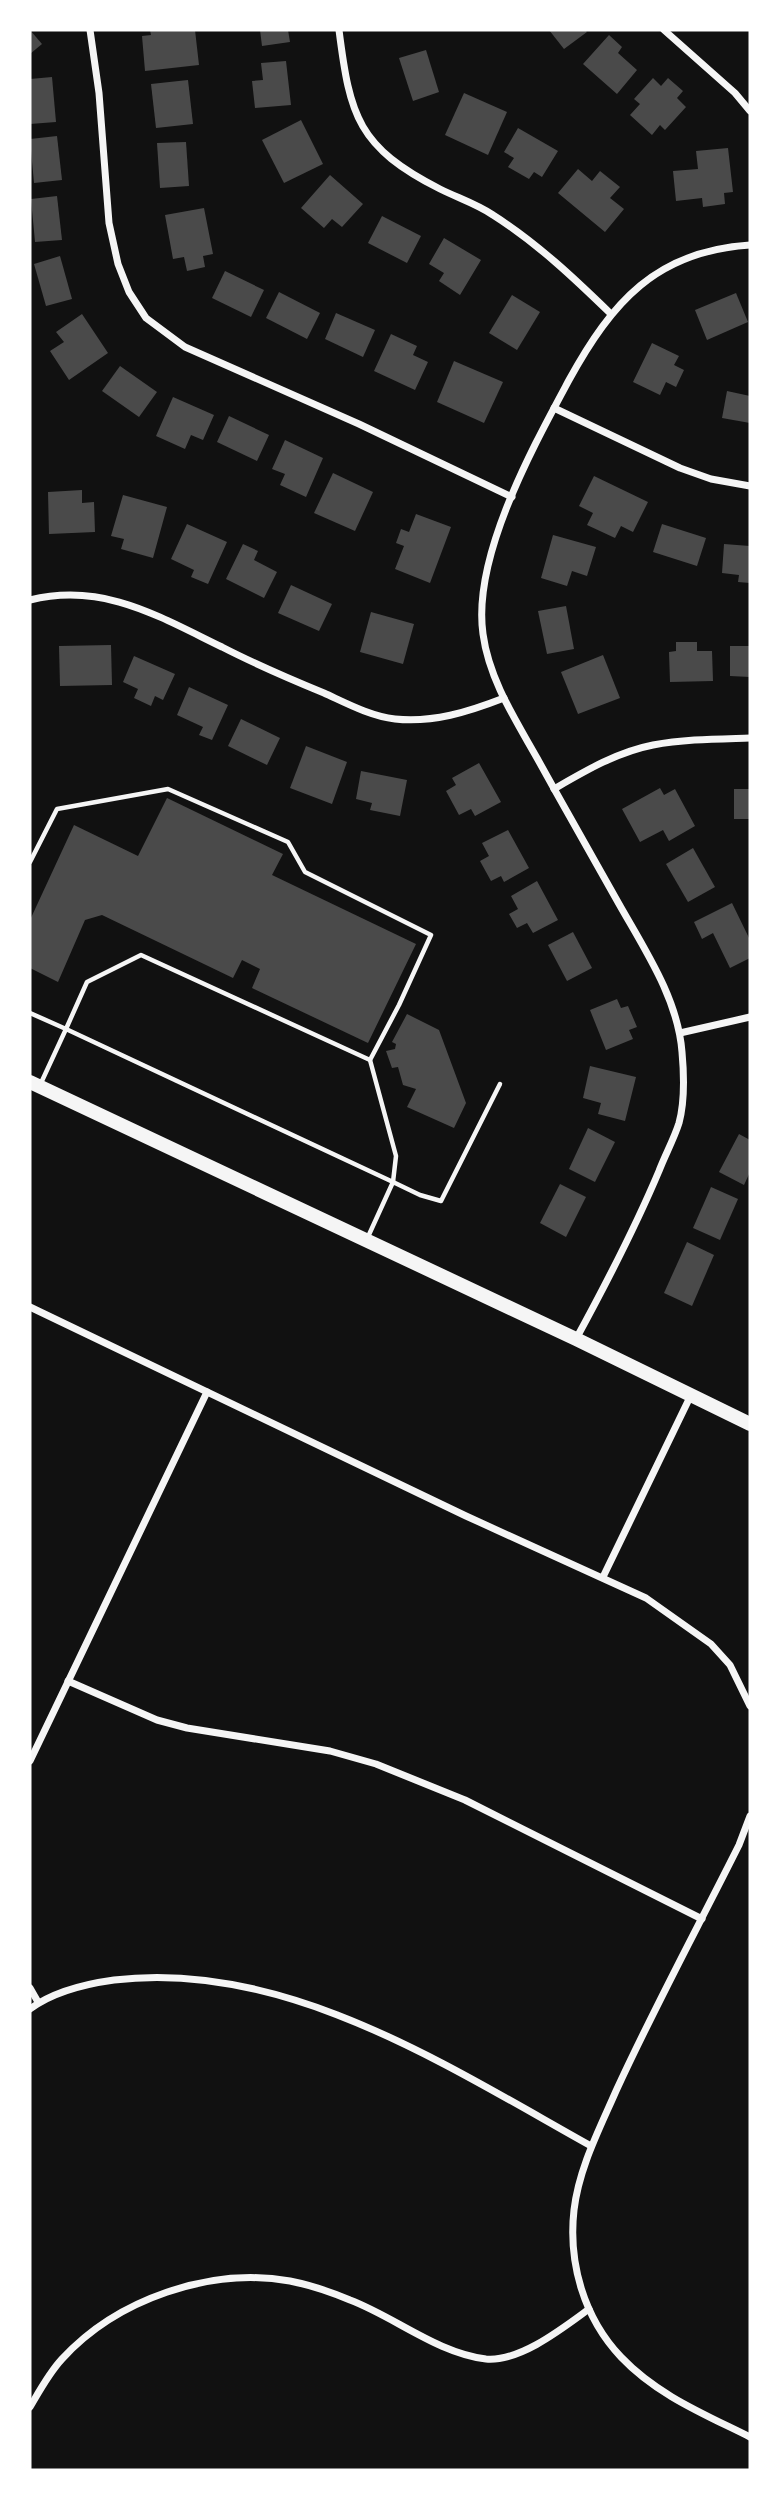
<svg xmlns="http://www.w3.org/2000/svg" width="780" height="2500" font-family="'Titillium Web',sans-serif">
  <rect width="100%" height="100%" fill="#111"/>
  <g fill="#4a4a4a">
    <polygon points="30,30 42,44 30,54"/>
    <polygon points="150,30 195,30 199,65 145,71 142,36 151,35"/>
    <polygon points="260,30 288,30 290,42 262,46"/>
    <polygon points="549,30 585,30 587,32 564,49"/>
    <polygon points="609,35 622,47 618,53 637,70 617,94 583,64"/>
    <polygon points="426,50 439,92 413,101 399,58"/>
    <polygon points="286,61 291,105 255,108 252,81 263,80 261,63"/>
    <polygon points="52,77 56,122 30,124 30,79"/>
    <polygon points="653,78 661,86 668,78 683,91 677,98 686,107 665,130 660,125 652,135 630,115 640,104 634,99"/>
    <polygon points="188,80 193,124 156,128 151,84"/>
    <polygon points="464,93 507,112 488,155 445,135"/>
    <polygon points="301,120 323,164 284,183 262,140"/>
    <polygon points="518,128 558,151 542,177 534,172 529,179 508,167 514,158 504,152"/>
    <polygon points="57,136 62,180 34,183 30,139"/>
    <polygon points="186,142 189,186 160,188 157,143"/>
    <polygon points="728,148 733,192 724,193 725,204 703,207 702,198 676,201 673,171 698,169 696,151"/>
    <polygon points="578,169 592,181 600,171 620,187 610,198 624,209 605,232 558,193"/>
    <polygon points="330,175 363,204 342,227 332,219 324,228 301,208"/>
    <polygon points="57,196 62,240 35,242 31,199"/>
    <polygon points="204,208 213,254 203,256 205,267 187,271 184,257 173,259 165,215"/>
    <polygon points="382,216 421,236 407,263 368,243"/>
    <polygon points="444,238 481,260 460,295 439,281 444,273 429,264"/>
    <polygon points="60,256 72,299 46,306 34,264"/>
    <polygon points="225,271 264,290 251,317 212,298"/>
    <polygon points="279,292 320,313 307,339 266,318"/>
    <polygon points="736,293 748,322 707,340 695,310"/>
    <polygon points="512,295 540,312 517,350 489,333"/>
    <polygon points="336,313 375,330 363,357 325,339"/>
    <polygon points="82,314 108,353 69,380 50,351 64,342 56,332"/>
    <polygon points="391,334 417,346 413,355 428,362 415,390 374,371"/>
    <polygon points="652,343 679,356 674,365 684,370 676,387 666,382 660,395 633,382"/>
    <polygon points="454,361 503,382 484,423 437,402"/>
    <polygon points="120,366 157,392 139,417 102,391"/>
    <polygon points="727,391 750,396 750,423 722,418"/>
    <polygon points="173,397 214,415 203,440 191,435 185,449 156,436"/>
    <polygon points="229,416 269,435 257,461 217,442"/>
    <polygon points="285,440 323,458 306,497 280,485 285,474 272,469"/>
    <polygon points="333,473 373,492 355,531 314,513"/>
    <polygon points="594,476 648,502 633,532 621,526 615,538 587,525 593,513 579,506"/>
    <polygon points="82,490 82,503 94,502 95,532 49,534 48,492"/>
    <polygon points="123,495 167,507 153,558 121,549 124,539 111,536"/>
    <polygon points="416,514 451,527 430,583 395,569 404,546 396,543 401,529 409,532"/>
    <polygon points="187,524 227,542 208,584 191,577 194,570 171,559"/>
    <polygon points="662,524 706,538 697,566 653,552"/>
    <polygon points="553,535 596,547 587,576 572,571 567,586 541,578"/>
    <polygon points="243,544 258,551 254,560 277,572 264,598 226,579"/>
    <polygon points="724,544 750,546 750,583 738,582 739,575 722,573"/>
    <polygon points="291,585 332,604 319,631 278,613"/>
    <polygon points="566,606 574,649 547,654 538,611"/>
    <polygon points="371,612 414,624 403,664 360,652"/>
    <polygon points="676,642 697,642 697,651 712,651 713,681 670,682 669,652 676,651"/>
    <polygon points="111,645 112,685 60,686 59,646"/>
    <polygon points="730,646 750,646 750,677 730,676"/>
    <polygon points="603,655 620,698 578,714 561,672"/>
    <polygon points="134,656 175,674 163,700 155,696 151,706 134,698 138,689 123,682"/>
    <polygon points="189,687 228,705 212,740 199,735 203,727 177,715"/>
    <polygon points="241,719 280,738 267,765 228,746"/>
    <polygon points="306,746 347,762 332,804 290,788"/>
    <polygon points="479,763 501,802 475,816 471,809 459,815 446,791 456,785 452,778"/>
    <polygon points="361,771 407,780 400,816 370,810 372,803 356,799"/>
    <polygon points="660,788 664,795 675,789 695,826 669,841 663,830 640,842 622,809"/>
    <rect x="734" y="789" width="16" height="30"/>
    <polygon points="167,798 283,854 272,875 416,944 368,1043 252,988 260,969 242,960 233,978 102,915 85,920 58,982 30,968 30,920 74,825 138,856"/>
    <polygon points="508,830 529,868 504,882 501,876 491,881 480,861 489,856 482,843"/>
    <polygon points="693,848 715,887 688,902 666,864"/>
    <polygon points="537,881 558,920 533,933 527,923 517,928 509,914 518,909 511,896"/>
    <polygon points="732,903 750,940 750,958 730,968 713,933 702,939 694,922"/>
    <polygon points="573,932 592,968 567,981 548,945"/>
    <polygon points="617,999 621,1008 628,1006 637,1027 629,1030 633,1039 606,1050 590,1010"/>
    <polygon points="407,1014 439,1030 466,1103 454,1128 407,1107 416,1089 403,1085 398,1067 392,1068 386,1051 395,1049 396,1044 392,1042"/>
    <polygon points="590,1066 636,1077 625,1121 598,1114 601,1103 583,1098"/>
    <polygon points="588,1128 615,1142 595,1182 569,1169"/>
    <polygon points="739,1134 750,1140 750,1172 744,1185 719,1172"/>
    <polygon points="560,1184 586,1197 566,1237 540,1223"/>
    <polygon points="711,1187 738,1199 720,1240 693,1228"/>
    <polygon points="687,1242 714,1255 692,1306 664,1293"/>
  </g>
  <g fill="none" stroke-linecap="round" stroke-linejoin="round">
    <g stroke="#f5f5f5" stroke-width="4.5">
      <polyline points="30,862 57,809 168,789 288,842 305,872 431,935 399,1005 370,1060"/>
      <polyline points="30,1013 66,1029 87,982 141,955 370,1060 396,1156 393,1182 66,1029 41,1083"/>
      <polyline points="367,1239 393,1182 420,1195 441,1201 500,1084"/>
    </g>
    <g stroke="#f5f5f5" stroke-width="7">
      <polyline points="90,30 99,93 109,223 118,264 129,292 146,318 185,347 359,424 512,497"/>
      <path d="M339,30C350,117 358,147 440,189C458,198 477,204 493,215C537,243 574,278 611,314"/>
      <polyline points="664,30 735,93 750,111"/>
      <polyline points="554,408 680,468 711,479 750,486"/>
      <path d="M30,600C103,582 158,616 222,647C255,664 290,679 324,693C346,703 370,716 395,719C433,723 468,712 504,698"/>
      <path d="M554,789C585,771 617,752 653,745C685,739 718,739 750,738"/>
      <polyline points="680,1033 750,1017"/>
      <polyline points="30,1307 466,1516 646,1598 711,1644 730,1665 750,1706"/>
      <path d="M576,1339C606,1284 635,1228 659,1171C665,1155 674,1139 679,1123C685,1101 684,1074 682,1052C678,999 645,950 619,904C592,856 564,807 537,758C515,719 489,679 483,634C472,557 533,447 569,380C612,302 656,251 750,245"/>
      <polyline points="603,1577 691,1395"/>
      <polyline points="68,1681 157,1720 187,1728 330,1751 376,1764 465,1800 702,1919"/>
      <polyline points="30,1761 207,1392"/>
      <path d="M750,1816L739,1845C698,1927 654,2008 616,2091C599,2130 579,2168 574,2210C568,2263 584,2318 621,2357C657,2395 704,2414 750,2437"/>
      <polyline points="30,1988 38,2002"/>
      <path d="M30,2009C54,1991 85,1984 114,1980C285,1959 449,2067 591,2146"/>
      <path d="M30,2407C40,2390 49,2373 62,2359C117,2299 210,2267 290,2281C310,2285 331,2292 350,2300C395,2317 437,2353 486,2359C520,2362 563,2328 589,2309"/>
    </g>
    <polyline stroke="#f5f5f5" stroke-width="14" points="30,1082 576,1339 750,1424"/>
  </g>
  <rect width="780" height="2500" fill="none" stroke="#ffffff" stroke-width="63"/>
</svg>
